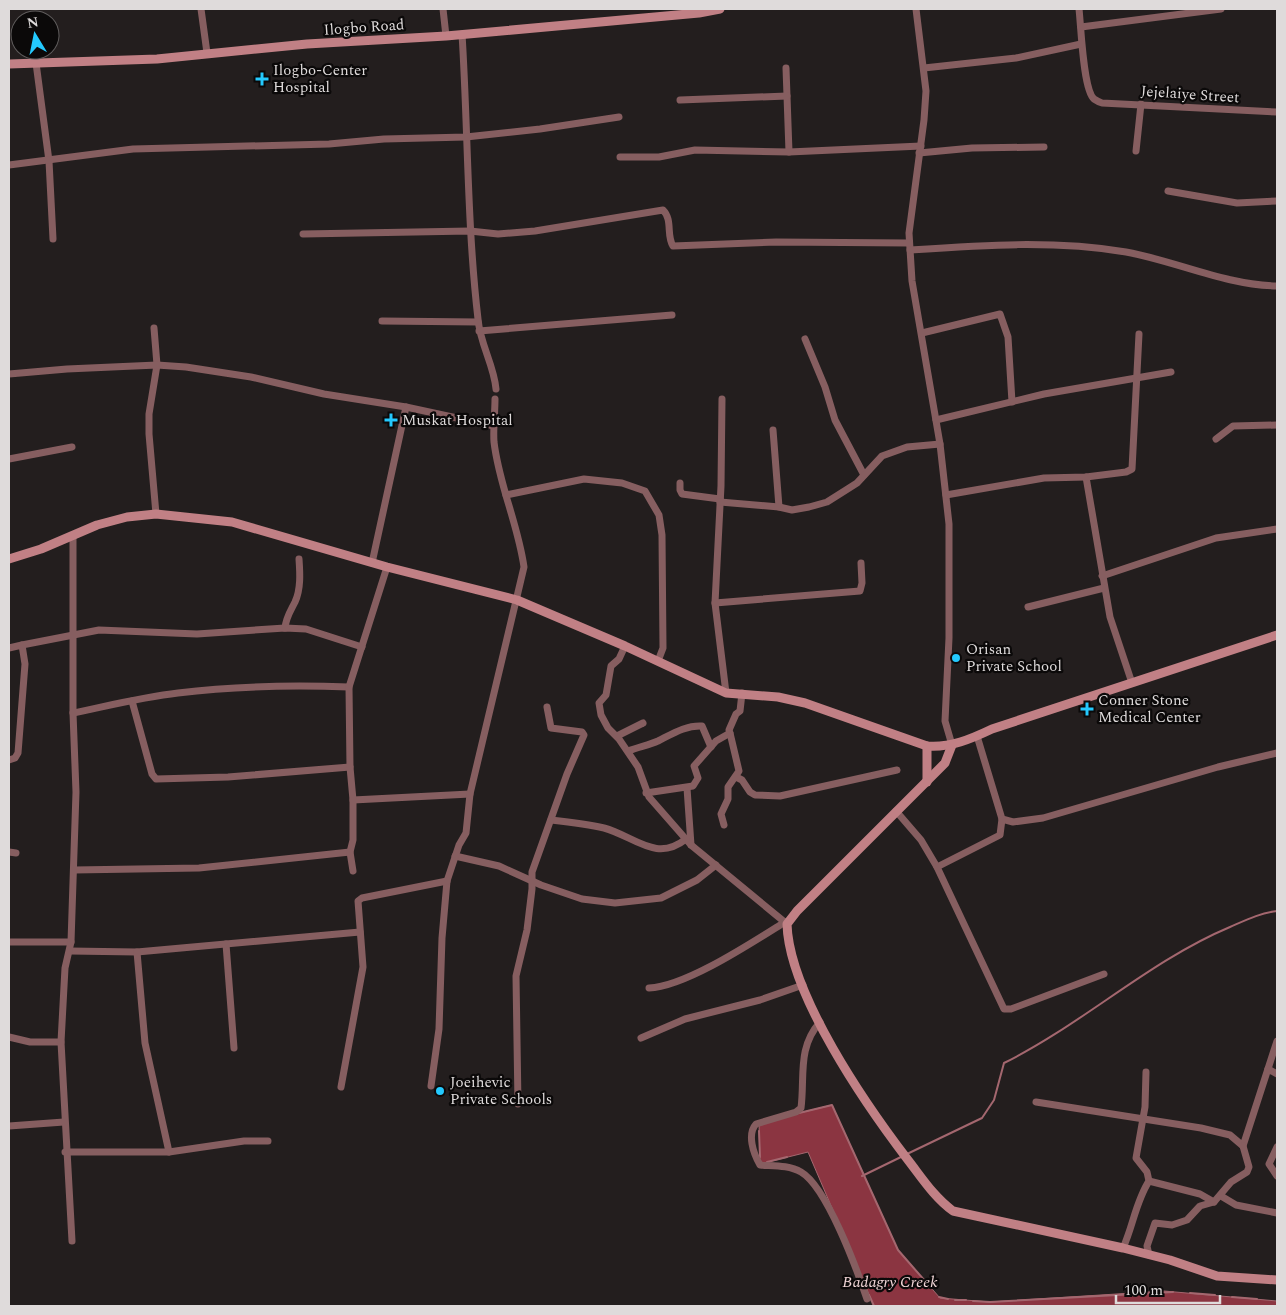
<svg xmlns="http://www.w3.org/2000/svg" width="1286" height="1315" font-family="Spectral,serif">
  <rect width="100%" height="100%" fill="#231e1e"/>
  <polygon fill="#8b3541" stroke="#a4676f" points="832,1105 898,1250 940,1298 990,1302 1164,1291 1277,1301 1277,1306 874,1306 808,1152 760,1164 759,1123"/>
  <g fill="none" stroke-linecap="round" stroke-linejoin="round">
    <g stroke="#a4676f" stroke-width="2">
      <polyline points="799,1113 832,1105 898,1250 932,1289"/>
      <polyline points="759,1131 760,1157"/>
      <path d="M907,1154L982,1118L994,1100L1004,1063C1083,1024 1149,961 1230,927C1246,920 1260,913 1277,911"/>
      <polyline points="767,1162 787,1157"/>
      <polyline points="862,1176 903,1156"/>
      <polyline points="1190,1293 1215,1295"/>
      <polyline points="869,1295 874,1306"/>
      <polyline points="939,1297 948,1299"/>
      <polyline points="1232,1297 1257,1299"/>
      <polyline points="955,1300 966,1300"/>
      <polyline points="973,1301 990,1302 1173,1292"/>
    </g>
    <g stroke="#865e60" stroke-width="7">
      <polyline points="201,9 207,53"/>
      <polyline points="443,9 446,36"/>
      <polyline points="916,9 926,91 924,120 909,233 912,281 940,444 949,524 949,638 945,721 952,745"/>
      <path d="M1079,9C1081,25 1083,90 1094,99C1097,101 1099,102 1102,103L1277,112"/>
      <polyline points="1081,27 1221,9"/>
      <path d="M462,34C468,129 467,225 478,319C480,344 494,365 496,389"/>
      <polyline points="36,63 49,161 53,239"/>
      <polyline points="786,68 789,152"/>
      <polyline points="924,68 1016,58 1081,44"/>
      <polyline points="680,100 787,96"/>
      <polyline points="1136,151 1141,104"/>
      <polyline points="919,153 972,148 1044,147"/>
      <polyline points="620,157 659,157 695,150 789,152 921,146"/>
      <polyline points="9,165 133,149 329,144 384,139 466,137 540,129 619,117"/>
      <polyline points="1168,191 1237,203 1277,201"/>
      <path d="M303,234L470,231L498,234L535,231L663,210C673,220 666,235 673,246L776,242L909,243"/>
      <path d="M910,250C982,245 1054,240 1126,252C1176,261 1225,285 1277,286"/>
      <polyline points="382,321 478,322"/>
      <polyline points="154,328 157,365 149,414 149,434 156,514"/>
      <polyline points="479,331 672,315"/>
      <polyline points="922,333 1000,314 1008,337 1012,402"/>
      <polyline points="805,339 825,387 835,420 864,475"/>
      <polyline points="9,374 67,369 157,365 186,367 251,377 324,394 406,407 494,426"/>
      <polyline points="722,399 721,486 715,603 726,693"/>
      <polyline points="936,420 1044,394 1171,372"/>
      <polyline points="773,430 779,507"/>
      <polyline points="1216,439 1233,426 1277,425"/>
      <polyline points="9,459 72,447"/>
      <polyline points="1086,477 1110,617 1132,683"/>
      <polyline points="680,483 680,490 682,494 720,499"/>
      <polyline points="506,495 584,479 622,483 645,491 659,515 662,535 663,648 658,661"/>
      <polyline points="946,495 1044,478 1086,477 1126,472 1132,469 1139,334"/>
      <polyline points="720,502 779,507 792,510 809,507 827,502 846,490 857,483 882,456 907,447 940,444"/>
      <polyline points="372,563 406,407"/>
      <polyline points="1102,576 1216,538 1277,529"/>
      <polyline points="715,603 860,591 862,583 861,563"/>
      <polyline points="1028,607 1104,588"/>
      <path d="M285,628C286,617 290,612 295,602C301,589 300,573 299,559"/>
      <polyline points="22,645 99,630 197,634 285,628 306,629 362,647"/>
      <polyline points="625,646 619,659 611,666 606,695 599,703 601,715 608,728 619,739 638,767 649,797 691,845 787,924"/>
      <polyline points="9,648 22,645 25,664 18,753 15,758 9,760"/>
      <polyline points="132,701 152,774 156,779 228,777 350,767"/>
      <path d="M73,713C107,706 143,697 178,693C234,686 292,685 349,687"/>
      <polyline points="617,736 643,723"/>
      <polyline points="977,736 1002,819 1013,822 1043,818 1218,767 1277,753"/>
      <path d="M628,751C638,747 649,745 658,741C672,734 686,725 702,726L711,747"/>
      <polyline points="736,777 742,780 750,792 755,795 780,796 897,770"/>
      <polyline points="687,788 691,845"/>
      <polyline points="646,793 693,786 698,778 694,766 716,741 730,733 729,730 736,714 740,711 742,693"/>
      <polyline points="353,800 470,794"/>
      <polyline points="896,811 921,840 937,867 1004,1009 1011,1009 1104,974"/>
      <path d="M551,820C569,822 587,824 604,828C634,836 656,863 686,839"/>
      <polyline points="724,825 721,814 728,799 728,787 739,771 730,733"/>
      <polyline points="9,852 16,853"/>
      <polyline points="455,856 499,866 541,885 582,899 615,903 661,898 697,880 716,865"/>
      <polyline points="937,867 1000,835 1002,819"/>
      <polyline points="74,870 199,868 350,852"/>
      <polyline points="353,871 350,852 353,840 353,800 350,767 349,687 387,567"/>
      <polyline points="9,942 71,942"/>
      <polyline points="226,944 234,1048"/>
      <polyline points="70,951 137,952 360,932"/>
      <polyline points="137,952 145,1043 169,1152"/>
      <path d="M649,988C685,987 753,942 785,922"/>
      <path d="M820,1022C797,1048 805,1077 801,1108L796,1112L756,1124C747,1134 753,1153 760,1165C773,1166 789,1165 801,1172C827,1187 857,1270 867,1299"/>
      <polyline points="9,1037 30,1042 61,1042"/>
      <polyline points="641,1038 685,1019 760,1000 803,985"/>
      <polyline points="1268,1069 1277,1074"/>
      <path d="M431,1086L439,1029L442,938L447,881L459,845L466,833L470,794L524,567C518,524 499,485 494,442C493,428 495,413 495,399"/>
      <polyline points="341,1087 363,967 358,901 362,898 447,881"/>
      <polyline points="1036,1102 1201,1128 1230,1135 1243,1146 1277,1041"/>
      <polyline points="518,1104 516,976 527,930 532,889 532,872 567,774 584,735 582,732 551,728 547,707"/>
      <polyline points="9,1126 64,1122"/>
      <polyline points="1277,1147 1269,1164 1277,1176"/>
      <polyline points="65,1152 169,1152 244,1141 268,1141"/>
      <polyline points="1149,1181 1200,1194 1214,1202"/>
      <polyline points="1221,1196 1236,1205 1277,1213"/>
      <polyline points="72,1241 61,1042 65,968 71,942 76,792 73,713 73,535"/>
      <path d="M1123,1248C1133,1226 1136,1201 1149,1181L1147,1172L1136,1158L1145,1107L1146,1072"/>
      <polyline points="1149,1255 1147,1246 1155,1223 1172,1225 1187,1220 1200,1206 1214,1202 1231,1182 1247,1172 1249,1167 1243,1146"/>
    </g>
    <g stroke="#c18085" stroke-width="9">
      <polyline points="9,64 157,59 307,44 446,36 699,13 720,9"/>
      <path d="M9,559L41,549L97,525L127,517L156,514L232,522L387,567L517,600L625,646L726,693L778,697L805,703L927,746C950,748 971,739 992,729L1277,635"/>
      <path d="M952,745L945,763L797,911L787,924C789,994 866,1105 908,1160C922,1178 934,1197 953,1211L1123,1248L1170,1260L1217,1276L1277,1280"/>
      <polyline points="927,746 927,782"/>
    </g>
  </g>
  <g fill="#24c9fe" stroke="#0b0909" stroke-width="2">
    <path d="M259.5 71.5h5v5h5v5h-5v5h-5v-5h-5v-5h5z"/>
    <path d="M388.5 412.5h5v5h5v5h-5v5h-5v-5h-5v-5h5z"/>
    <circle cx="956" cy="658" r="5"/>
    <path d="M1084.5 701.5h5v5h5v5h-5v5h-5v-5h-5v-5h5z"/>
    <circle cx="440" cy="1091" r="5"/>
  </g>
  <g text-anchor="middle" stroke-width="4.5" stroke-linejoin="round" paint-order="stroke">
    <g font-size="15" fill="#dfdbdb" stroke="#0b0909">
      <text transform="translate(364 27) rotate(-4)" y="5">Ilogbo Road</text>
      <text transform="translate(1190 94) rotate(4)" y="5">Jejelaiye Street</text>
    </g>
    <g font-size="15" fill="#dfdbdb" stroke="#0b0909" text-anchor="start">
      <text x="273" y="75">Ilogbo-Center<tspan x="273" dy="17">Hospital</tspan></text>
      <text x="402" y="425">Muskat Hospital</text>
      <text x="966" y="654">Orisan<tspan x="966" dy="17">Private School</tspan></text>
      <text x="1098" y="705">Conner Stone<tspan x="1098" dy="17">Medical Center</tspan></text>
      <text x="450" y="1087">Joeihevic<tspan x="450" dy="17">Private Schools</tspan></text>
    </g>
    <g font-size="16" font-style="italic" fill="#f0d5d6" stroke="#0b0909">
      <text x="890" y="1287">Badagry Creek</text>
    </g>
  </g>
  <rect width="1286" height="1315" fill="none" stroke="#dfdbdb" stroke-width="20"/>
  <g transform="translate(35 35) rotate(350)"><circle r="24" fill="#0b0909" stroke="#605d5d"/>
  <path d="M0-4L9 19L0 12L-9 19Z" fill="#24c9fe"/>
  <text y="-8" font-size="14" font-weight="bold" text-anchor="middle" fill="#dfdbdb">N</text>
  </g>
  <path d="M1116 1295v8h104v-8" fill="none" stroke="#dfdbdb" stroke-width="2.5"/>
  <text x="1124" y="1295" font-size="15" fill="#dfdbdb" stroke="#0b0909" stroke-width="4" paint-order="stroke">100 m</text>
</svg>
